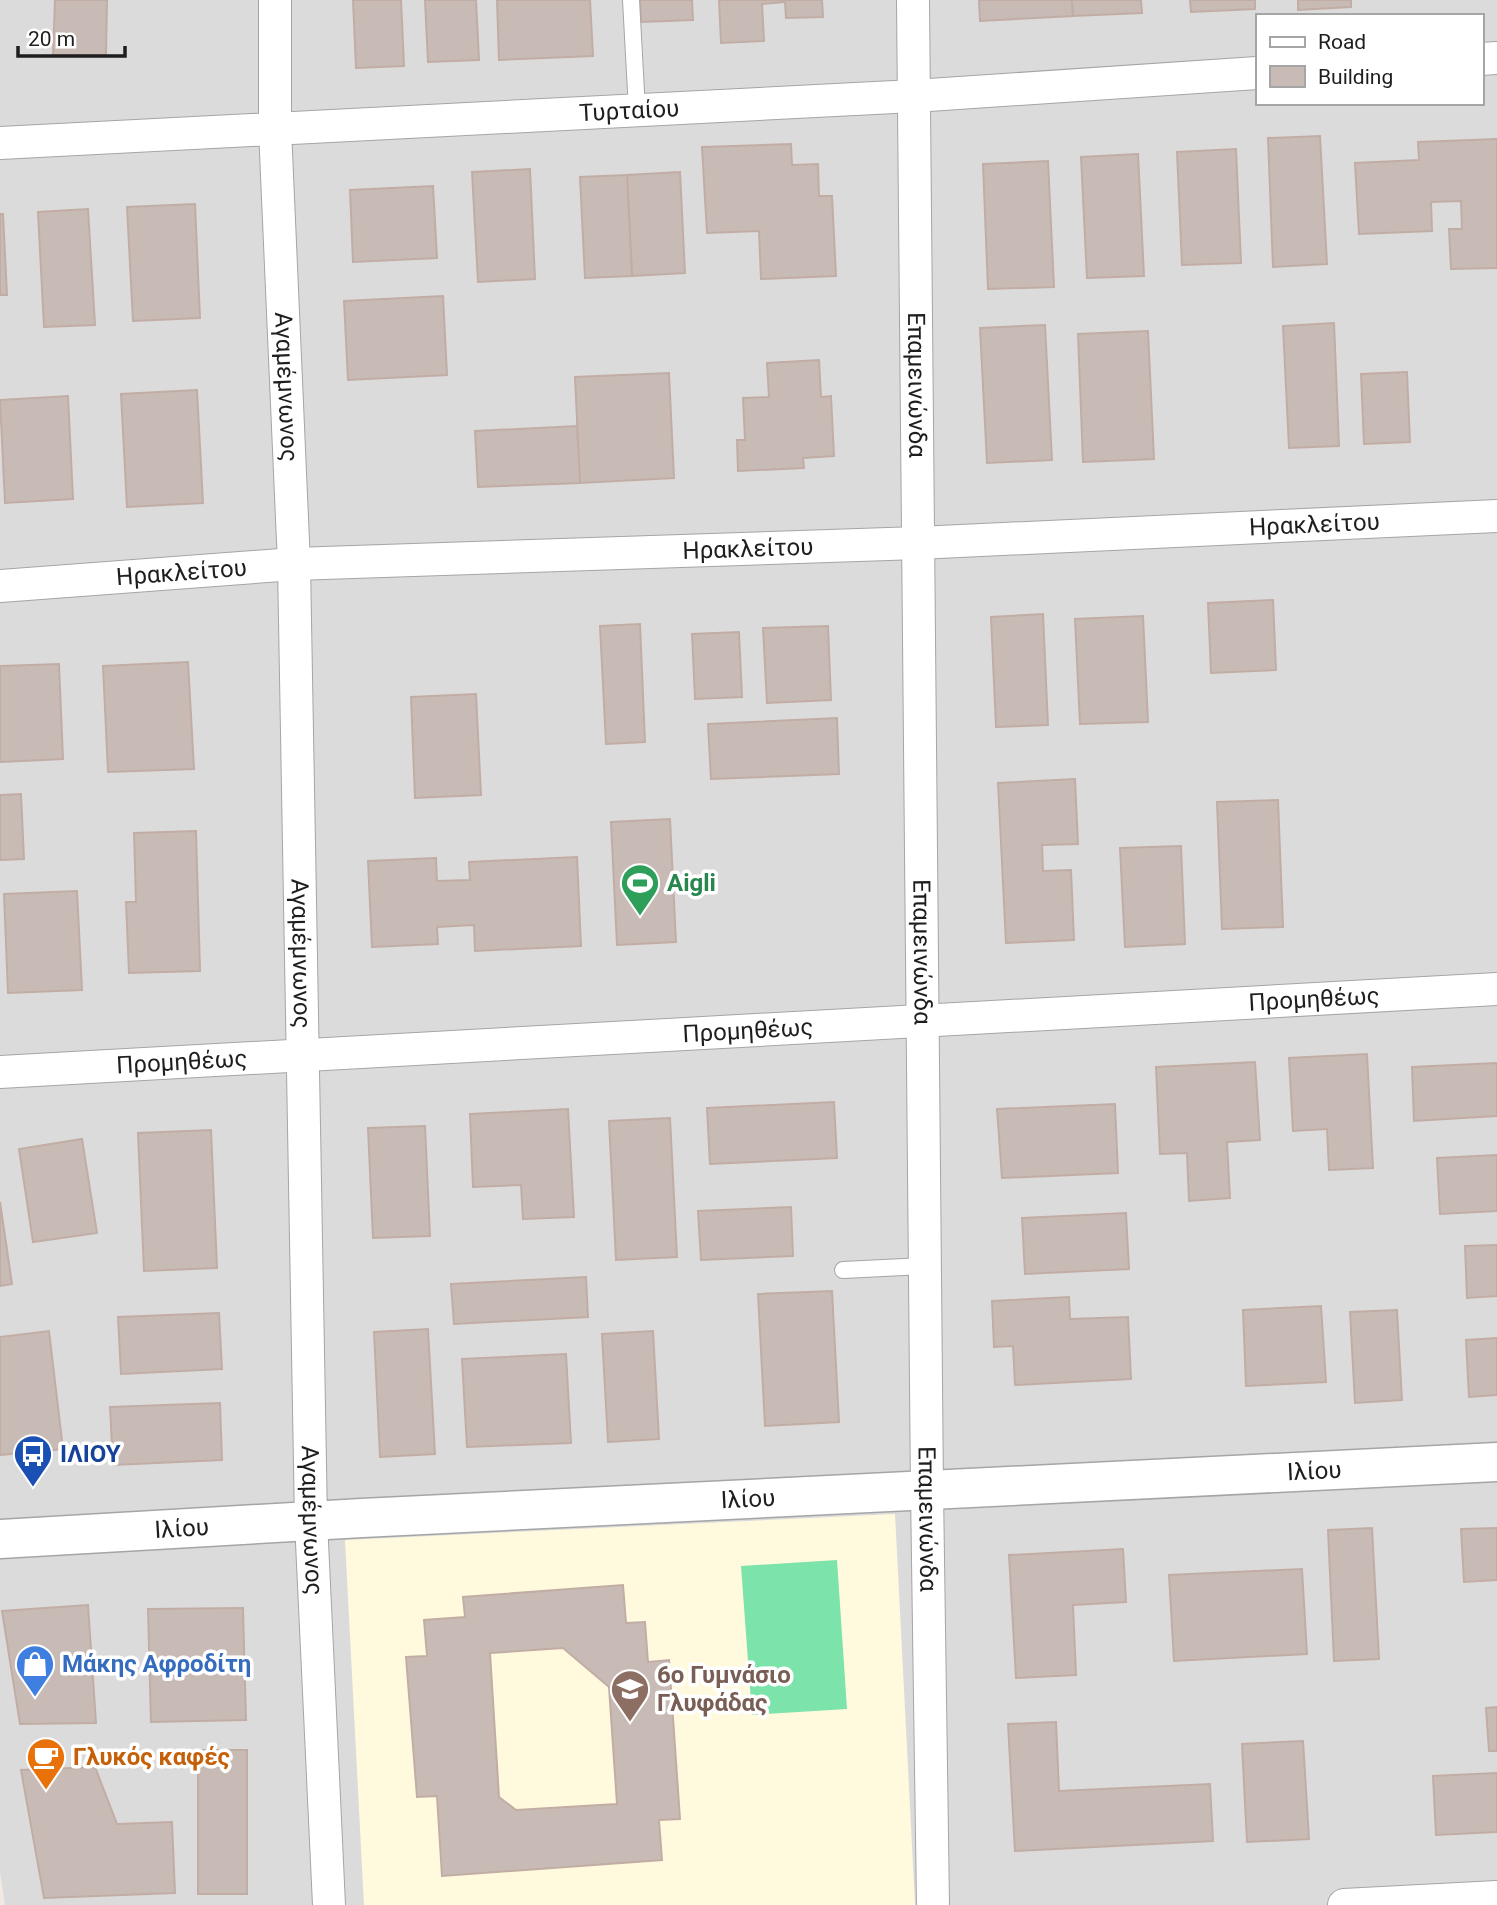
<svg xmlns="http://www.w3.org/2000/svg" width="1497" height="1905" font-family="Roboto,sans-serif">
  <rect width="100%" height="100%" fill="#f0eae3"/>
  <path fill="#dcdbdb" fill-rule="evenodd" d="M0,0H1497V1905H5L0,1872ZM1257,16H1481V103H1257Z"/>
  <polygon fill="#fffadd" points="895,1514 915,1905 364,1905 345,1540"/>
  <polygon fill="#7ce4ab" points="837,1560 847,1709 752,1715 741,1566"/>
  <g fill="#c8bbb6" stroke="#c2ada5" stroke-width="2" fill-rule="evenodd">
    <polygon points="55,0 107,0 106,55 53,55"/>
    <polygon points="353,0 401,0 404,66 356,68"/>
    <polygon points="425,0 476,0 479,60 428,62"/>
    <polygon points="497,0 590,0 593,56 499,60"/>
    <polygon points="640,0 692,0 693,20 641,22"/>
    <polygon points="719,0 822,0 823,17 786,18 785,2 762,4 764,41 721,43"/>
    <polygon points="979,0 1072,0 1073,16 980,21"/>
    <polygon points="1072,0 1141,0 1142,13 1073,16"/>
    <polygon points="1190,0 1255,0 1255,9 1191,12"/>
    <polygon points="1298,0 1351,0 1351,7 1298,10"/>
    <polygon points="1320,136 1327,264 1273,267 1268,138"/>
    <polygon points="1497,139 1497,268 1451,269 1449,229 1462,229 1461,201 1431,202 1432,231 1359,234 1355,163 1419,160 1418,142"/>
    <polygon points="791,144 792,165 818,164 819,196 832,196 836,276 761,279 759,231 707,233 702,147"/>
    <polygon points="1236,149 1241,263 1182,265 1177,152"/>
    <polygon points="1138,154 1144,276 1087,278 1081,157"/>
    <polygon points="1048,161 1054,287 988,289 983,164"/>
    <polygon points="530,169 535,279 478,282 472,172"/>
    <polygon points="680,172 685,273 632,276 627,175"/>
    <polygon points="627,175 632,276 585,278 580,177"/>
    <polygon points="433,186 437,258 353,262 350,190"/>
    <polygon points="195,204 200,318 133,321 127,207"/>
    <polygon points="88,209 95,325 44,327 38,212"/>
    <polygon points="0,214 3,214 7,295 0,295"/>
    <polygon points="443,296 447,375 348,380 344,301"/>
    <polygon points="1334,323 1339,446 1289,448 1283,326"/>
    <polygon points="1045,325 1052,460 987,463 980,328"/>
    <polygon points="1148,331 1154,459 1083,462 1078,334"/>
    <polygon points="819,360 821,397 831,396 834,456 803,458 804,468 738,471 737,440 745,440 743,398 769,397 767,363"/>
    <polygon points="1407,372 1410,442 1364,444 1361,374"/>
    <polygon points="669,373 674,478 580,483 575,377"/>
    <polygon points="197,390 203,503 127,507 121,394"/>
    <polygon points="68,396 73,499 5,503 0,400"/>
    <polygon points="577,426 580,483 478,487 475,431"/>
    <polygon points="1273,600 1276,670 1211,673 1208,603"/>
    <polygon points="1043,614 1048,725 996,727 991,617"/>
    <polygon points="1143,616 1148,722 1080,724 1075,619"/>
    <polygon points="640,624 645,742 606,744 600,626"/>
    <polygon points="828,626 831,700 767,703 763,628"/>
    <polygon points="739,632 742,697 695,699 692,634"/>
    <polygon points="188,662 194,769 108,772 103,666"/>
    <polygon points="59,664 63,759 0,762 0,666"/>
    <polygon points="476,694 481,795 415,798 411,697"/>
    <polygon points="837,718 839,774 711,779 708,724"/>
    <polygon points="1075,779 1078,844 1042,845 1043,871 1071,870 1074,940 1006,943 998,783"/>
    <polygon points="21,794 24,859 0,860 0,795"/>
    <polygon points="1278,800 1283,927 1222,929 1217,802"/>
    <polygon points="670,819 676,942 617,945 611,822"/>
    <polygon points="196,831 200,971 129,973 126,902 136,902 134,833"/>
    <polygon points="1181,846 1185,944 1125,947 1120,848"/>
    <polygon points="577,857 581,946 475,951 474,925 437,927 438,944 372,947 368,861 436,858 437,881 470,880 469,862"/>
    <polygon points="77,891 82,990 8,993 4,894"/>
    <polygon points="1367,1054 1373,1168 1329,1170 1327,1129 1293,1131 1289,1058"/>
    <polygon points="1255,1062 1260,1140 1227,1142 1230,1198 1189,1201 1187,1153 1160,1154 1156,1067"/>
    <polygon points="1497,1063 1497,1116 1414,1121 1412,1067"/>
    <polygon points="834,1102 837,1158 710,1164 707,1108"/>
    <polygon points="1115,1104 1118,1173 1002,1178 997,1109"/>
    <polygon points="568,1109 574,1217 523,1219 521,1185 473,1187 470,1114"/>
    <polygon points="670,1118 677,1257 616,1260 609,1121"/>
    <polygon points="425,1126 430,1236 373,1238 368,1128"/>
    <polygon points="211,1130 217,1268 144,1271 138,1133"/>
    <polygon points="82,1139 97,1233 33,1242 19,1149"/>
    <polygon points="1497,1155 1497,1211 1440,1214 1437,1158"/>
    <polygon points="0,1202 12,1284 0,1286"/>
    <polygon points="791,1207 793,1256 701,1260 698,1211"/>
    <polygon points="1126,1213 1129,1269 1025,1274 1022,1218"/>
    <polygon points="1497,1245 1497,1296 1467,1298 1465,1246"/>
    <polygon points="586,1277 588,1317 454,1324 451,1284"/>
    <polygon points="832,1291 839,1422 765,1426 758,1294"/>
    <polygon points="1069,1297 1070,1319 1128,1317 1131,1379 1015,1385 1013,1346 994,1347 992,1301"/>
    <polygon points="1321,1306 1326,1382 1246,1386 1243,1310"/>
    <polygon points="1397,1310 1402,1400 1355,1403 1350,1312"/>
    <polygon points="219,1313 222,1369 121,1374 118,1317"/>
    <polygon points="428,1329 435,1454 380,1457 374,1332"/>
    <polygon points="49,1331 63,1449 0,1455 0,1337"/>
    <polygon points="653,1331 659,1439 608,1442 602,1334"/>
    <polygon points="1497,1338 1497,1395 1469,1397 1466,1340"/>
    <polygon points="566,1354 571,1443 467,1447 462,1359"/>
    <polygon points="220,1403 222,1460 113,1465 110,1407"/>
    <polygon points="1372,1528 1379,1659 1334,1661 1328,1530"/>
    <polygon points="1497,1528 1497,1580 1464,1582 1461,1529"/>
    <polygon points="1123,1549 1126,1602 1073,1605 1076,1675 1016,1678 1009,1555"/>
    <polygon points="1302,1569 1307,1654 1174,1661 1169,1575"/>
    <path d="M623,1585L626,1623L645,1622L648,1662L669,1660L680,1819L659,1820L662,1860L442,1876L437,1796L417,1797L406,1657L427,1656L424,1620L465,1617L463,1597ZM563,1648L609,1687L617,1804L516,1810L499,1797L490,1653Z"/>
    <polygon points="88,1605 96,1723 20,1724 2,1611"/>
    <polygon points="243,1608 246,1720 151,1722 148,1609"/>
    <polygon points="1497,1707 1497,1751 1489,1751 1486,1708"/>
    <polygon points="1056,1722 1059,1791 1210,1784 1213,1841 1015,1851 1008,1724"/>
    <polygon points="1303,1741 1309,1839 1247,1842 1242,1744"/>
    <rect x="198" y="1750" width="49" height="144"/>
    <polygon points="95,1767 117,1824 172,1822 175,1893 44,1898 21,1770"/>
    <polygon points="1497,1773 1497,1832 1436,1835 1433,1776"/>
  </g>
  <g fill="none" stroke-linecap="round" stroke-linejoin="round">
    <g stroke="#a5a5a5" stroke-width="18">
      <g id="service">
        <polyline points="631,0 637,110"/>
        <polyline points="843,1270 924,1266"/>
      </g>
    </g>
    <g stroke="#a5a5a5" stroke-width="34">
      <g id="minor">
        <path id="s1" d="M275,0V129L294,564L311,1521L329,1905"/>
        <path id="s2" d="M913,0L927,1490L933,1905"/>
        <polyline points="1481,59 1497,58"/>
        <path id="s3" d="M0,143L914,96L1257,73"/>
        <path id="s4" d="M0,586L294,564L918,543L1497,516"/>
        <path id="s5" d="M0,1072L1497,989"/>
        <polyline points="1344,1905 1497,1897"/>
      </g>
    </g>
    <g stroke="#a5a5a5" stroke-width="41">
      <g id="tertiary">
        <path id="s6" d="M0,1539L362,1518L1497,1462"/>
      </g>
    </g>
    <use href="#service" stroke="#fff" stroke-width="16"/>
    <use href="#minor" stroke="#fff" stroke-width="32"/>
    <use href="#tertiary" stroke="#fff" stroke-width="38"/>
  </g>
  <defs>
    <g id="stadium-pin" transform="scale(2.0125)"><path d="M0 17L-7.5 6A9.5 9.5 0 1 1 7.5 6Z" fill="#2e9e5b" stroke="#fff"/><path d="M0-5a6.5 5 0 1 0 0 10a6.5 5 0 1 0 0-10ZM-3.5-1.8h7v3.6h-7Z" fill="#fff"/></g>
    <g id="bus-pin" transform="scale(2.0125)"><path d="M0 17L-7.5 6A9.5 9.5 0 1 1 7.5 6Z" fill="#1a4fb4" stroke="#fff"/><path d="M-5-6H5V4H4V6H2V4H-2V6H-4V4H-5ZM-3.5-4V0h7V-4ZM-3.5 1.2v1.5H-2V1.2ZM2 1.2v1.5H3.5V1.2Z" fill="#fff"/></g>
    <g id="shop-pin" transform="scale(2.0125)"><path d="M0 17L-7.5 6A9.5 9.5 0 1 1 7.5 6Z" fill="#3f7fe0" stroke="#fff"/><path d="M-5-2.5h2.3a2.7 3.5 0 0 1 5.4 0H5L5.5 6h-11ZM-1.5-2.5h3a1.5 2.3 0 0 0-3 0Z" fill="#fff"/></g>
    <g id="school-pin" transform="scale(2.0125)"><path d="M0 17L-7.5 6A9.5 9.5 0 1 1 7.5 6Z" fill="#8d6e63" stroke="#fff"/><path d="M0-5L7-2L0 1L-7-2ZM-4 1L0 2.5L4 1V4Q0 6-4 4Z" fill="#fff"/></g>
    <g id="cafe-pin" transform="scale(2.0125)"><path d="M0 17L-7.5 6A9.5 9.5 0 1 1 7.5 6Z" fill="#e8710a" stroke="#fff"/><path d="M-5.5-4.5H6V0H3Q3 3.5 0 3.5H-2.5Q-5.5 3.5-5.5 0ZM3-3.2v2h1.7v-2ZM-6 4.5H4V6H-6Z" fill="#fff"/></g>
  </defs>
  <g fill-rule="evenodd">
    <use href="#stadium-pin" x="640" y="883"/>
    <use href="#bus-pin" x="33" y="1454"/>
    <use href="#shop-pin" x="35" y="1664"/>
    <use href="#school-pin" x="630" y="1689"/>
    <use href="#cafe-pin" x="46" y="1757"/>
  </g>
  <g text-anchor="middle" stroke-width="7" stroke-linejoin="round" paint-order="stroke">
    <g font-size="24" fill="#1e1e1e" stroke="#fff">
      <text dy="8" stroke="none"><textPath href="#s3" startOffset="630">Τυρταίου</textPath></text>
      <text dy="8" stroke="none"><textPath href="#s1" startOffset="387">Αγαμέμνωνος</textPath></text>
      <text dy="8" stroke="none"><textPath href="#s2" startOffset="385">Επαμεινώνδα</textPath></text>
      <text dy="8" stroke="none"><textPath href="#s4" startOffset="1316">Ηρακλείτου</textPath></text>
      <text dy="8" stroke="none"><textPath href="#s4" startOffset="749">Ηρακλείτου</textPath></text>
      <text dy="8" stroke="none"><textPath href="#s4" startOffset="182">Ηρακλείτου</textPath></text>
      <text dy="8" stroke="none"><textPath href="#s1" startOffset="954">Αγαμέμνωνος</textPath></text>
      <text dy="8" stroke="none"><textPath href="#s2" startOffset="952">Επαμεινώνδα</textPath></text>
      <text dy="8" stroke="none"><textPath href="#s5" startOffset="1316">Προμηθέως</textPath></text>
      <text dy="8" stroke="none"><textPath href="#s5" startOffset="749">Προμηθέως</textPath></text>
      <text dy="8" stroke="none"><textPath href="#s5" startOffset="182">Προμηθέως</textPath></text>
      <text dy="8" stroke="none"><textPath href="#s6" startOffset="1316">Ιλίου</textPath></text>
      <text dy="8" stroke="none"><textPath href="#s6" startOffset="749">Ιλίου</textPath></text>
      <text dy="8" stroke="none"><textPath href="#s1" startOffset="1521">Αγαμέμνωνος</textPath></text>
      <text dy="8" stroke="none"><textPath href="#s2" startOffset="1519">Επαμεινώνδα</textPath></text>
      <text dy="8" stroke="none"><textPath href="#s6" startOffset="182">Ιλίου</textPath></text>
    </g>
    <g font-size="24" font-weight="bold" fill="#27864d" stroke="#fff" text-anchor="start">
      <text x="667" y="891">Aigli</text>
    </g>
    <g font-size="24" font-weight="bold" fill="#164399" stroke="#fff" text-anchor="start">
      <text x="60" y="1462">ΙΛΙΟΥ</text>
    </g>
    <g font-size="24" font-weight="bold" fill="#366cbe" stroke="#fff" text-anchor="start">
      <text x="62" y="1672">Μάκης Αφροδίτη</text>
    </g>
    <g font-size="24" font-weight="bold" fill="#785e54" stroke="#fff" text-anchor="start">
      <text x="657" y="1683">6ο Γυμνάσιο<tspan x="657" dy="28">Γλυφάδας</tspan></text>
    </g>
    <g font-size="24" font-weight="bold" fill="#c56008" stroke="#fff" text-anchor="start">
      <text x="73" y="1765">Γλυκός καφές</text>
    </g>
  </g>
  <rect x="1256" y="14" width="228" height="91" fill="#ffffff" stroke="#a5a5a5" stroke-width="2"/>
  <rect x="1270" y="37" width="35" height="10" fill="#ffffff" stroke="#a5a5a5" stroke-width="2"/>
  <text x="1318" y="49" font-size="21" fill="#1e1e1e">Road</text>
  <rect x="1270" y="66" width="35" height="21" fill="#c8bbb6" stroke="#a5a5a5" stroke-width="2"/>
  <text x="1318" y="84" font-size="21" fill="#1e1e1e">Building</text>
  <path d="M18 46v10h107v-10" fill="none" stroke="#1e1e1e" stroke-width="3.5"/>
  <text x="28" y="46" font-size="21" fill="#1e1e1e" stroke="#ffffff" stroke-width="5" paint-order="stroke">20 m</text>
</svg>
